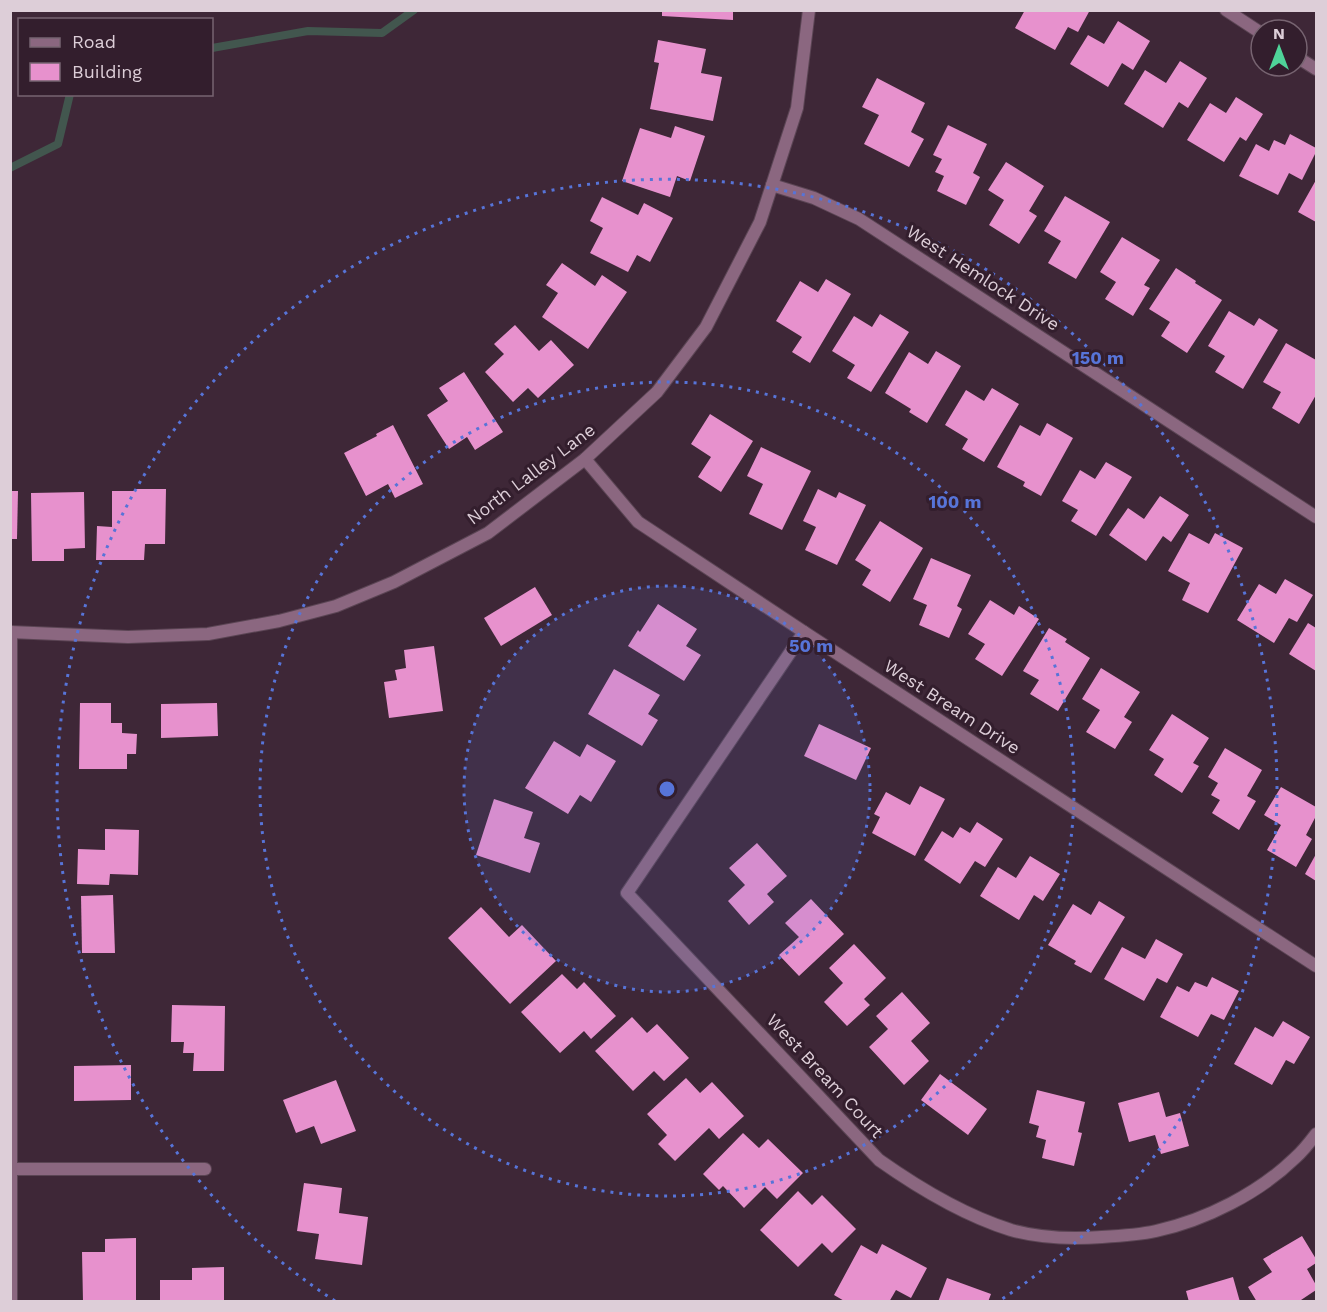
<svg xmlns="http://www.w3.org/2000/svg" width="1327" height="1312" font-family="'Work Sans',sans-serif">
  <rect width="100%" height="100%" fill="#3e2737"/>
  <g fill="none" stroke-linecap="round" stroke-linejoin="round">
    <g stroke="#42564e" stroke-width="8">
      <polyline points="212,48 308,31 382,33 414,10"/>
      <polyline points="10,168 58,144 70,94"/>
    </g>
  </g>
  <g fill="#e791cd">
    <polygon points="662,10 733,10 733,20 662,16"/>
    <polygon points="1025,10 1090,10 1078,32 1068,27 1055,50 1015,28"/>
    <polygon points="1118,21 1150,41 1133,70 1122,63 1108,87 1070,64 1088,35 1104,44"/>
    <polygon points="658,40 706,49 701,73 722,77 713,121 650,109 659,63 654,62"/>
    <polygon points="1180,61 1207,78 1188,108 1179,102 1163,128 1124,104 1145,70 1166,83"/>
    <polygon points="877,78 925,103 911,132 924,139 909,167 864,144 879,115 862,107"/>
    <polygon points="1236,97 1263,114 1246,141 1240,137 1224,162 1187,140 1210,103 1226,113"/>
    <polygon points="948,125 987,144 973,173 980,177 966,205 937,191 944,176 935,172 942,159 933,155"/>
    <polygon points="675,126 705,136 690,181 677,176 670,197 622,181 640,128 671,138"/>
    <polygon points="1290,134 1316,148 1316,152 1302,180 1289,173 1278,195 1239,176 1256,144 1269,151 1274,140 1285,145"/>
    <polygon points="1006,162 1044,186 1029,211 1037,216 1019,244 989,225 1004,200 988,190"/>
    <polygon points="1316,180 1316,222 1298,212"/>
    <polygon points="1065,196 1110,222 1076,279 1048,263 1061,241 1044,231"/>
    <polygon points="602,197 638,215 644,203 673,218 650,262 637,255 628,272 590,253 603,228 590,221"/>
    <polygon points="1122,237 1160,260 1144,285 1150,288 1133,316 1105,299 1116,282 1100,272"/>
    <polygon points="562,263 595,286 602,275 627,292 588,349 542,317 558,293 546,285"/>
    <polygon points="1176,268 1196,281 1195,283 1222,300 1187,353 1161,336 1170,322 1149,309"/>
    <polygon points="826,279 851,294 810,363 792,352 802,337 776,321 800,281 818,292"/>
    <polygon points="1229,311 1254,326 1259,318 1278,330 1243,389 1215,372 1225,356 1208,346"/>
    <polygon points="880,314 909,332 871,392 847,378 855,365 832,351 854,316 872,327"/>
    <polygon points="515,325 539,351 551,340 574,365 538,398 528,388 513,402 485,372 504,354 494,344"/>
    <polygon points="1286,343 1316,360 1316,395 1299,424 1272,408 1281,392 1263,382"/>
    <polygon points="936,351 961,366 927,423 909,412 911,409 885,393 909,352 928,364"/>
    <polygon points="464,372 503,432 475,450 467,437 449,449 427,415 448,401 439,388"/>
    <polygon points="992,388 1019,404 984,462 962,449 968,439 945,425 966,390 984,401"/>
    <polygon points="710,414 753,441 721,492 698,477 711,457 691,444"/>
    <polygon points="1047,423 1073,438 1041,496 1023,486 1025,482 997,467 1020,425 1040,436"/>
    <polygon points="393,425 423,484 395,498 388,484 366,496 344,453 377,436 376,434"/>
    <polygon points="761,447 811,471 782,530 749,514 763,484 747,476"/>
    <polygon points="1106,462 1132,477 1096,536 1071,521 1078,510 1062,501 1080,470 1095,479"/>
    <polygon points="136,489 166,489 165,544 145,544 144,560 96,560 97,526 112,527 112,491 136,491"/>
    <polygon points="818,489 836,498 839,492 866,505 837,565 805,550 816,527 803,521"/>
    <polygon points="10,491 18,491 17,539 10,539"/>
    <polygon points="84,492 85,548 64,549 64,561 32,561 31,493"/>
    <polygon points="1160,496 1189,515 1171,542 1163,536 1146,561 1109,535 1128,508 1144,519"/>
    <polygon points="880,521 923,548 890,602 862,585 871,570 855,560"/>
    <polygon points="1189,533 1209,544 1215,533 1243,548 1208,613 1182,600 1190,583 1168,571"/>
    <polygon points="931,558 971,575 957,606 962,609 949,638 919,625 927,605 913,599"/>
    <polygon points="1285,579 1313,595 1297,622 1289,618 1274,643 1237,620 1259,584 1276,594"/>
    <polygon points="535,587 552,615 501,646 484,618"/>
    <polygon points="990,600 1014,615 1019,606 1039,619 1002,676 975,659 985,644 968,634"/>
    <polygon points="658,604 697,629 686,646 701,655 684,681 628,646 638,630 640,632"/>
    <polygon points="1308,623 1316,628 1316,671 1289,654"/>
    <polygon points="1049,628 1067,639 1065,642 1090,658 1058,711 1030,694 1039,680 1023,671"/>
    <polygon points="434,646 443,711 389,718 384,682 397,680 395,670 406,668 404,650"/>
    <polygon points="1101,668 1140,692 1124,717 1132,722 1115,749 1086,732 1100,710 1082,699"/>
    <polygon points="614,669 660,695 648,714 658,720 642,746 588,714"/>
    <polygon points="80,703 111,703 111,723 122,723 122,733 137,734 136,754 127,754 127,769 79,769"/>
    <polygon points="217,703 218,736 161,738 161,704"/>
    <polygon points="1172,714 1209,738 1193,763 1199,766 1182,793 1154,775 1164,759 1149,750"/>
    <polygon points="819,724 871,748 856,780 804,756"/>
    <polygon points="554,741 580,757 587,744 616,761 591,802 580,795 568,814 525,788"/>
    <polygon points="1225,748 1262,770 1247,796 1256,801 1239,830 1212,813 1220,800 1211,795 1218,783 1208,777"/>
    <polygon points="920,786 945,799 915,856 872,833 880,817 874,814 886,792 910,805"/>
    <polygon points="1281,787 1316,807 1316,816 1306,835 1312,839 1296,867 1267,850 1281,825 1264,815"/>
    <polygon points="494,799 533,812 524,838 540,843 530,873 476,855"/>
    <polygon points="977,822 1003,839 985,867 975,861 960,884 924,860 942,831 953,838 960,827 970,833"/>
    <polygon points="105,829 139,830 138,875 110,874 109,885 77,884 78,849 105,850"/>
    <polygon points="757,843 787,876 767,894 774,902 749,925 728,901 745,885 729,868"/>
    <polygon points="1316,854 1316,881 1305,874"/>
    <polygon points="1030,856 1060,874 1043,901 1034,895 1019,920 980,896 998,867 1016,878"/>
    <polygon points="113,895 115,953 82,953 81,896"/>
    <polygon points="811,899 844,934 799,976 779,955 799,937 785,923"/>
    <polygon points="1099,901 1125,917 1091,973 1074,964 1076,961 1048,945 1073,904 1091,915"/>
    <polygon points="481,907 509,937 522,925 556,961 510,1004 448,938"/>
    <polygon points="1156,939 1183,954 1167,983 1157,978 1144,1001 1104,979 1122,947 1145,959"/>
    <polygon points="854,944 886,978 864,999 870,1005 847,1026 824,1002 843,983 829,968"/>
    <polygon points="562,974 577,989 584,982 616,1016 591,1039 584,1031 560,1053 521,1012"/>
    <polygon points="1212,977 1239,991 1224,1020 1211,1014 1198,1037 1160,1017 1177,986 1189,992 1195,982 1207,987"/>
    <polygon points="902,992 930,1023 911,1041 929,1061 904,1085 869,1047 888,1029 876,1016"/>
    <polygon points="172,1005 225,1006 224,1071 193,1071 194,1053 183,1053 184,1042 171,1042"/>
    <polygon points="632,1017 647,1033 657,1024 689,1058 664,1081 654,1071 633,1091 595,1051"/>
    <polygon points="1283,1021 1310,1037 1294,1064 1286,1060 1272,1085 1234,1064 1255,1027 1273,1037"/>
    <polygon points="131,1065 131,1100 74,1101 74,1066"/>
    <polygon points="940,1074 987,1109 968,1135 921,1100"/>
    <polygon points="686,1078 700,1093 712,1082 744,1116 719,1139 709,1128 675,1161 658,1144 667,1135 647,1114"/>
    <polygon points="336,1080 356,1131 321,1144 314,1126 296,1133 283,1100"/>
    <polygon points="1037,1090 1085,1102 1078,1132 1082,1133 1074,1166 1042,1158 1046,1140 1036,1137 1039,1126 1029,1123"/>
    <polygon points="1159,1092 1166,1117 1180,1113 1189,1146 1161,1154 1155,1135 1129,1142 1118,1103"/>
    <polygon points="743,1133 759,1148 768,1139 803,1173 777,1199 765,1187 744,1208 723,1186 719,1190 703,1174"/>
    <polygon points="304,1183 342,1188 339,1213 368,1217 362,1265 315,1259 319,1234 297,1231"/>
    <polygon points="798,1191 812,1205 822,1195 856,1229 832,1253 822,1243 798,1267 760,1230"/>
    <polygon points="1302,1236 1316,1259 1316,1263 1307,1269 1316,1285 1316,1290 1298,1302 1257,1302 1248,1287 1272,1272 1263,1259"/>
    <polygon points="136,1238 136,1302 83,1302 82,1252 105,1252 105,1239"/>
    <polygon points="882,1244 927,1268 911,1298 896,1290 889,1302 846,1302 834,1295 861,1245 877,1254"/>
    <polygon points="224,1267 224,1302 160,1302 160,1280 192,1280 192,1268"/>
    <polygon points="1233,1277 1240,1302 1189,1302 1186,1291"/>
    <polygon points="947,1278 991,1294 988,1302 938,1302"/>
  </g>
  <g fill="none" stroke-linecap="round" stroke-linejoin="round">
    <g stroke="#5b4554" stroke-width="14">
      <g id="street">
        <polyline points="1226,10 1261,33"/>
        <polyline points="1297,57 1316,69"/>
        <polyline points="772,185 814,198 859,219 1316,517"/>
        <polyline points="585,459 638,522 804,632 1316,966"/>
        <polyline points="10,632 128,637 208,634 279,621 336,606 394,582 488,533 585,459 657,392 706,327 760,222 797,108 809,10"/>
        <polyline points="11,632 11,1302"/>
        <path d="M804,632L627,893L879,1160C920,1189 963,1215 1011,1230C1039,1238 1073,1239 1102,1237C1120,1236 1138,1235 1156,1231C1206,1220 1259,1193 1295,1158C1303,1151 1310,1142 1316,1134"/>
        <polyline points="12,1169 205,1169"/>
      </g>
    </g>
    <use href="#street" stroke="#8b6780" stroke-width="12"/>
  </g>
  <circle cx="667" cy="789" r="203" fill="#5774d8" fill-opacity=".12"/>
  <g fill="none" stroke="#5774d8" stroke-width="3" stroke-dasharray="3 6">
    <circle cx="667" cy="789" r="203"/>
    <circle cx="667" cy="789" r="407"/>
    <path d="M335 1301A610 610 0 1 1 999 1301"/>
  </g>
  <g text-anchor="middle" stroke-width="6" stroke-linejoin="round" paint-order="stroke">
    <g font-size="18" fill="#ddced8" stroke="#331e2d">
      <text transform="translate(983 278) rotate(33)" y="6">West Hemlock Drive</text>
      <text transform="translate(531 474) rotate(-37)" y="6">North Lalley Lane</text>
      <text transform="translate(952 707) rotate(33)" y="6">West Bream Drive</text>
      <text transform="translate(825 1076) rotate(47)" y="6">West Bream Court</text>
    </g>
  </g>
  <circle cx="667" cy="789" r="9" fill="#5774d8" stroke="#331e2d" stroke-width="3"/>
  <g font-size="18" text-anchor="middle" font-weight="bold" fill="#5774d8" stroke="#331e2d" stroke-width="6" stroke-linejoin="round" paint-order="stroke">
    <text x="1098" y="364">150 m</text>
    <text x="955" y="508">100 m</text>
    <text x="811" y="652">50 m</text>
  </g>
  <rect width="1327" height="1312" fill="none" stroke="#ddced8" stroke-width="24"/>
  <rect x="18" y="18" width="195" height="78" fill="#331e2d" stroke="#776471" stroke-width="1.5"/>
  <rect x="30" y="38" width="30" height="9" fill="#8b6780" stroke="#776471" stroke-width="1.5"/>
  <text x="72" y="48" font-size="18" fill="#ddced8">Road</text>
  <rect x="30" y="63" width="30" height="18" fill="#e791cd" stroke="#776471" stroke-width="1.5"/>
  <text x="72" y="78" font-size="18" fill="#ddced8">Building</text>
  <g transform="translate(1279 48)"><circle r="28" fill="#331e2d" stroke="#776471" stroke-width="1.5"/>
  <path d="M0-4.5L10 22L0 15L-10 22Z" fill="#4fd399"/>
  <text y="-9" font-size="16" font-weight="bold" text-anchor="middle" fill="#ddced8">N</text>
  </g>
</svg>
